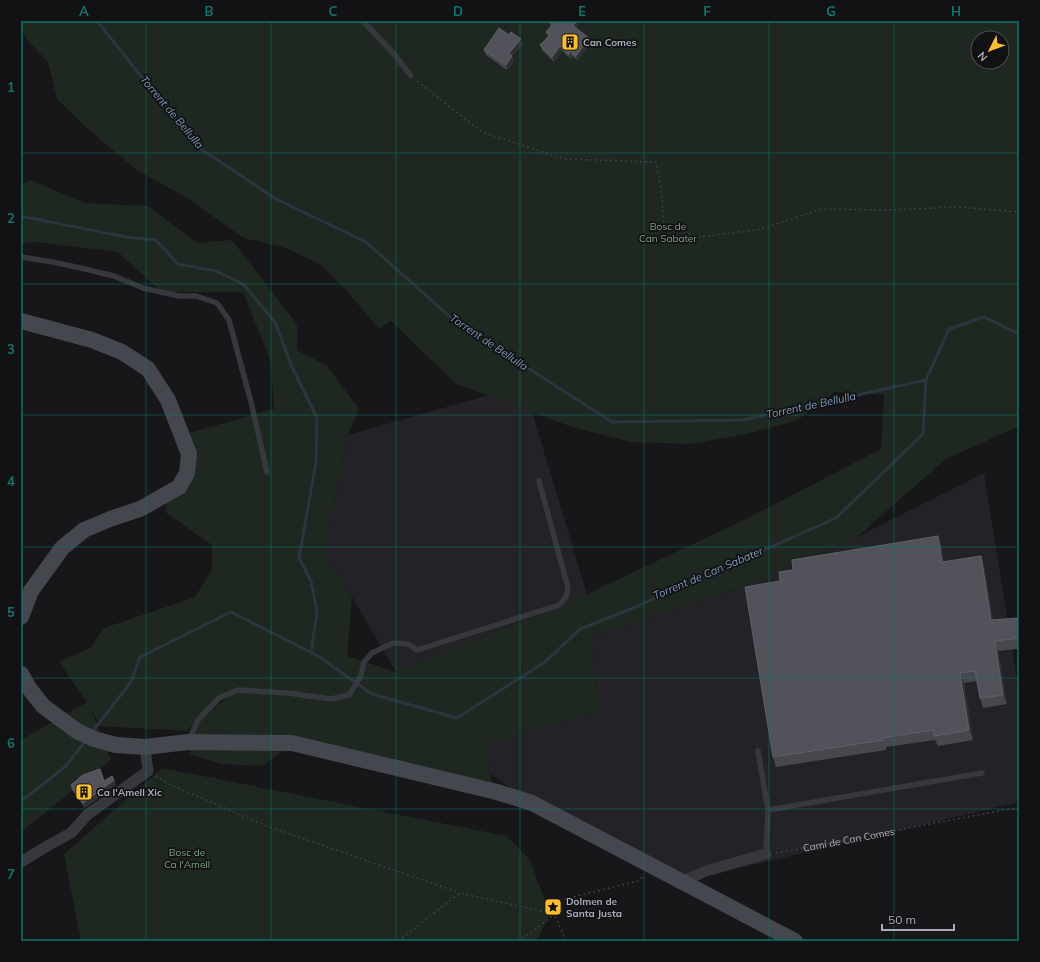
<svg xmlns="http://www.w3.org/2000/svg" width="1040" height="962" font-family="Mulish,sans-serif">
  <rect width="100%" height="100%" fill="#171619"/>
  <g fill="#232226">
    <polygon points="524,385 587,594 396,672 352,597 323,553 348,435"/>
    <polygon points="984,473 1019,692 1019,802 681,882 532,803 489,773 487,743 598,711 591,636 737,589 857,537"/>
  </g>
  <g fill="#1e2720" fill-rule="evenodd">
    <path d="M21,21H1019V426L946,459L857,537L737,589L591,636L598,711L488,743L489,773L497,792L292,743L263,766L221,764L190,754L198,720L186,731L100,726L90,707L111,760L21,832V740L87,702L59,662L90,648L104,628L195,597L212,569V545L165,512L167,495L187,473L182,435L274,409L271,362L243,292H161L118,252L35,242L21,244V184L30,180L85,203L148,206L197,243L232,240L297,324V350L327,366L359,409L348,435L323,553L352,597L347,656L396,672L587,594L744,520L881,449L884,395L835,392L796,421L747,434L690,444L631,442L572,427L456,384L391,321L379,329L345,289L320,264L283,247L243,238L192,201L137,170L90,131L57,99L48,62L27,40L21,29ZM978,38H1002V62H978ZM236,691L201,718L219,698Z"/>
    <polygon points="162,768 507,836 530,860 550,914 538,938 532,941 81,941 64,854"/>
  </g>
  <g fill="none" stroke-linecap="round" stroke-linejoin="round">
    <g stroke="#2b353e" stroke-width="3">
      <polyline points="97,21 148,85 201,149 276,199 366,242 456,322 612,422 743,420 926,380"/>
      <polyline points="21,217 25,217 126,237 156,240 178,264 216,271 243,284 275,322 292,367 317,418 316,462 299,558 311,581 317,612 311,653"/>
      <polyline points="92,732 131,682 140,657 231,612 318,656 372,694 457,718 545,662 580,629 633,608 836,518 923,434 926,380 949,329 984,317 1019,334"/>
      <polyline points="21,801 65,767 86,740"/>
    </g>
    <g stroke="#3d3f45" stroke-width="1.5" stroke-dasharray="2 3" stroke-linecap="butt">
      <polyline points="417,81 482,132 564,159 656,162 661,188 664,224 697,237 757,230 822,209 885,210 959,207 1019,212"/>
      <polyline points="156,776 169,784 264,825 460,893"/>
      <path id="s1" d="M776,853L1004,810L1019,808"/>
      <polyline points="398,941 460,893 554,914"/>
      <polyline points="518,941 535,930 553,915"/>
      <polyline points="566,941 554,914 557,901 638,881 644,876"/>
    </g>
    <g stroke="#37383e" stroke-width="5.5">
      <polyline points="363,21 394,54 411,76"/>
      <polyline points="21,257 53,262 85,269 114,276 143,288 179,296 196,296 217,303 229,320 252,406 267,472"/>
      <path d="M189,740L198,720L219,698L238,690L288,693L331,699L349,695L361,676L364,662L372,653L393,643L408,644L417,650L559,605C565,600 567,596 568,588L539,481"/>
      <polyline points="758,751 768,810 766,854"/>
      <polyline points="768,810 982,773"/>
    </g>
    <g stroke="#37383e" stroke-width="11">
      <polyline points="21,862 49,845 71,833 87,815 148,771 145,747"/>
      <polyline points="681,882 706,871 766,854"/>
    </g>
    <g stroke="#45474e" stroke-width="16">
      <polyline points="21,321 92,340 122,352 148,369 168,400 189,454 187,473 179,487 140,509 110,519 84,530 62,548 31,591 21,617"/>
      <polyline points="21,674 29,688 43,706 77,731 94,739 116,745 145,747 188,742 292,743 497,792 532,803 795,941"/>
    </g>
  </g>
  <g fill="#47484e">
    <polygon points="548,21 577,21 578,25 576,28 591,43 578,60 572,56 571,59 562,51 554,62 542,50 540,45 548,37 546,32 551,26 549,23"/>
    <polygon points="523,44 512,56 514,61 507,70 486,55 484,50"/>
    <polygon points="938,536 941,546 944,562 981,556 984,566 993,620 1019,618 1019,649 998,651 1007,704 983,708 980,698 977,681 964,683 973,740 938,746 935,740 886,747 886,750 776,767 773,757 780,581"/>
    <polygon points="114,780 116,785 85,808 72,790 71,785"/>
  </g>
  <g fill="#303034">
    <polygon points="576,21 577,21 578,25 575,31 573,26"/>
    <polygon points="589,38 591,43 578,60 576,56"/>
    <polygon points="521,39 523,44 512,56 514,61 507,70 506,65 509,53"/>
    <polygon points="560,46 562,51 554,62 552,57"/>
    <polygon points="570,51 572,56 571,59 569,54"/>
    <polygon points="938,536 941,546 946,572 942,562"/>
    <polygon points="981,556 984,566 995,630 991,620"/>
    <polygon points="995,641 998,651 1007,704 1003,695"/>
    <polygon points="960,673 964,683 973,740 969,730"/>
    <polygon points="114,780 116,785 85,808 83,803"/>
  </g>
  <g fill="#52535a" stroke="#5f6169">
    <polygon points="550,21 576,21 573,26 589,38 576,56 570,51 569,54 560,46 552,57 540,45 550,35 546,32 553,24"/>
    <polygon points="499,28 509,35 511,32 521,39 509,53 512,56 506,65 484,50"/>
    <polygon points="938,536 942,562 981,556 991,620 1019,618 1019,638 995,641 1003,695 980,698 975,671 960,673 969,730 934,736 933,730 882,738 883,740 773,757 745,587 780,581 779,572 793,570 792,560"/>
    <polygon points="100,769 104,781 112,776 114,780 83,803 71,785 83,775"/>
  </g>
  <path fill="none" stroke="#0f766e" stroke-width="1" stroke-opacity="0.55" d="M146,21V941M271,21V941M396,21V941M520,21V941M644,21V941M769,21V941M894,21V941M21,153H1019M21,284H1019M21,415H1019M21,547H1019M21,678H1019M21,809H1019"/>
  <defs>
    <g id="building-square" transform="scale(0.9)"><rect x="-9" y="-9" width="18" height="18" rx="4" fill="#ffbf28" stroke="#121114"/><path d="M-4-6H4V6H1V3H-1V6H-4ZM-2.5-4.3h1.7v1.8h-1.7ZM.8-4.3h1.7v1.8H.8ZM-2.5-1h1.7V.8h-1.7ZM.8-1h1.7V.8H.8Z" fill="#111"/></g>
    <g id="sight-square" transform="scale(0.9)"><rect x="-9" y="-9" width="18" height="18" rx="4" fill="#ffbf28" stroke="#121114"/><path d="M0-6L1.8-2.2L6-1.7L2.9 1.2L3.7 5.4L0 3.3L-3.7 5.4L-2.9 1.2L-6-1.7L-1.8-2.2Z" fill="#111"/></g>
  </defs>
  <g fill-rule="evenodd">
    <use href="#building-square" x="570" y="42"/>
    <use href="#building-square" x="84" y="792"/>
    <use href="#sight-square" x="553" y="907"/>
  </g>
  <g text-anchor="middle" stroke-width="3.5" stroke-linejoin="round" paint-order="stroke">
    <g font-size="10" font-weight="bold" fill="#a7acba" stroke="#121114" text-anchor="start">
      <text x="583" y="46">Can Comes</text>
      <text x="97" y="796">Ca l'Amell Xic</text>
      <text x="566" y="905">Dolmen de<tspan x="566" dy="12">Santa Justa</tspan></text>
    </g>
    <g font-size="10" fill="#7da681" stroke="#121114">
      <text x="668" y="230">Bosc de<tspan x="668" dy="12">Can Sabater</tspan></text>
      <text x="187" y="856">Bosc de<tspan x="187" dy="12">Ca l'Amell</tspan></text>
    </g>
    <g font-size="10" fill="#a7acba" stroke="#121114">
      <text dy="4" stroke="none"><textPath href="#s1" startOffset="74">Camí de Can Comes</textPath></text>
    </g>
    <g font-size="11" font-style="italic" fill="#7c99b8" stroke="#121114">
      <text transform="translate(172 112) rotate(50)" y="4">Torrent de Bellulla</text>
      <text transform="translate(489 342) rotate(34)" y="4">Torrent de Bellulla</text>
      <text transform="translate(811 405) rotate(-12)" y="4">Torrent de Bellulla</text>
      <text transform="translate(708 573) rotate(-23)" y="4">Torrent de Can Sabater</text>
    </g>
  </g>
  <rect width="1040" height="962" fill="none" stroke="#121114" stroke-width="44"/>
  <g transform="translate(990 50) rotate(228)"><circle r="19" fill="#121114" stroke="#4e4f56"/>
  <path d="M0-3L7 15L0 10L-7 15Z" fill="#ffbf28"/>
  <text y="-6" font-size="11" font-weight="bold" text-anchor="middle" fill="#a7acba">N</text>
  </g>
  <path d="M882 924v6h72v-6" fill="none" stroke="#a7acba" stroke-width="2"/>
  <text x="888" y="924" font-size="12" fill="#a7acba" stroke="#121114" stroke-width="3" paint-order="stroke">50 m</text>
  <rect x="22" y="22" width="996" height="918" fill="none" stroke="#0f766e" stroke-width="1.5"/>
  <g font-size="13" text-anchor="middle" font-weight="bold" fill="#0f766e">
    <text x="84" y="16">A</text>
    <text x="209" y="16">B</text>
    <text x="333" y="16">C</text>
    <text x="458" y="16">D</text>
    <text x="582" y="16">E</text>
    <text x="707" y="16">F</text>
    <text x="831" y="16">G</text>
    <text x="956" y="16">H</text>
    <text x="11" y="92">1</text>
    <text x="11" y="223">2</text>
    <text x="11" y="354">3</text>
    <text x="11" y="486">4</text>
    <text x="11" y="617">5</text>
    <text x="11" y="748">6</text>
    <text x="11" y="879">7</text>
  </g>
</svg>
